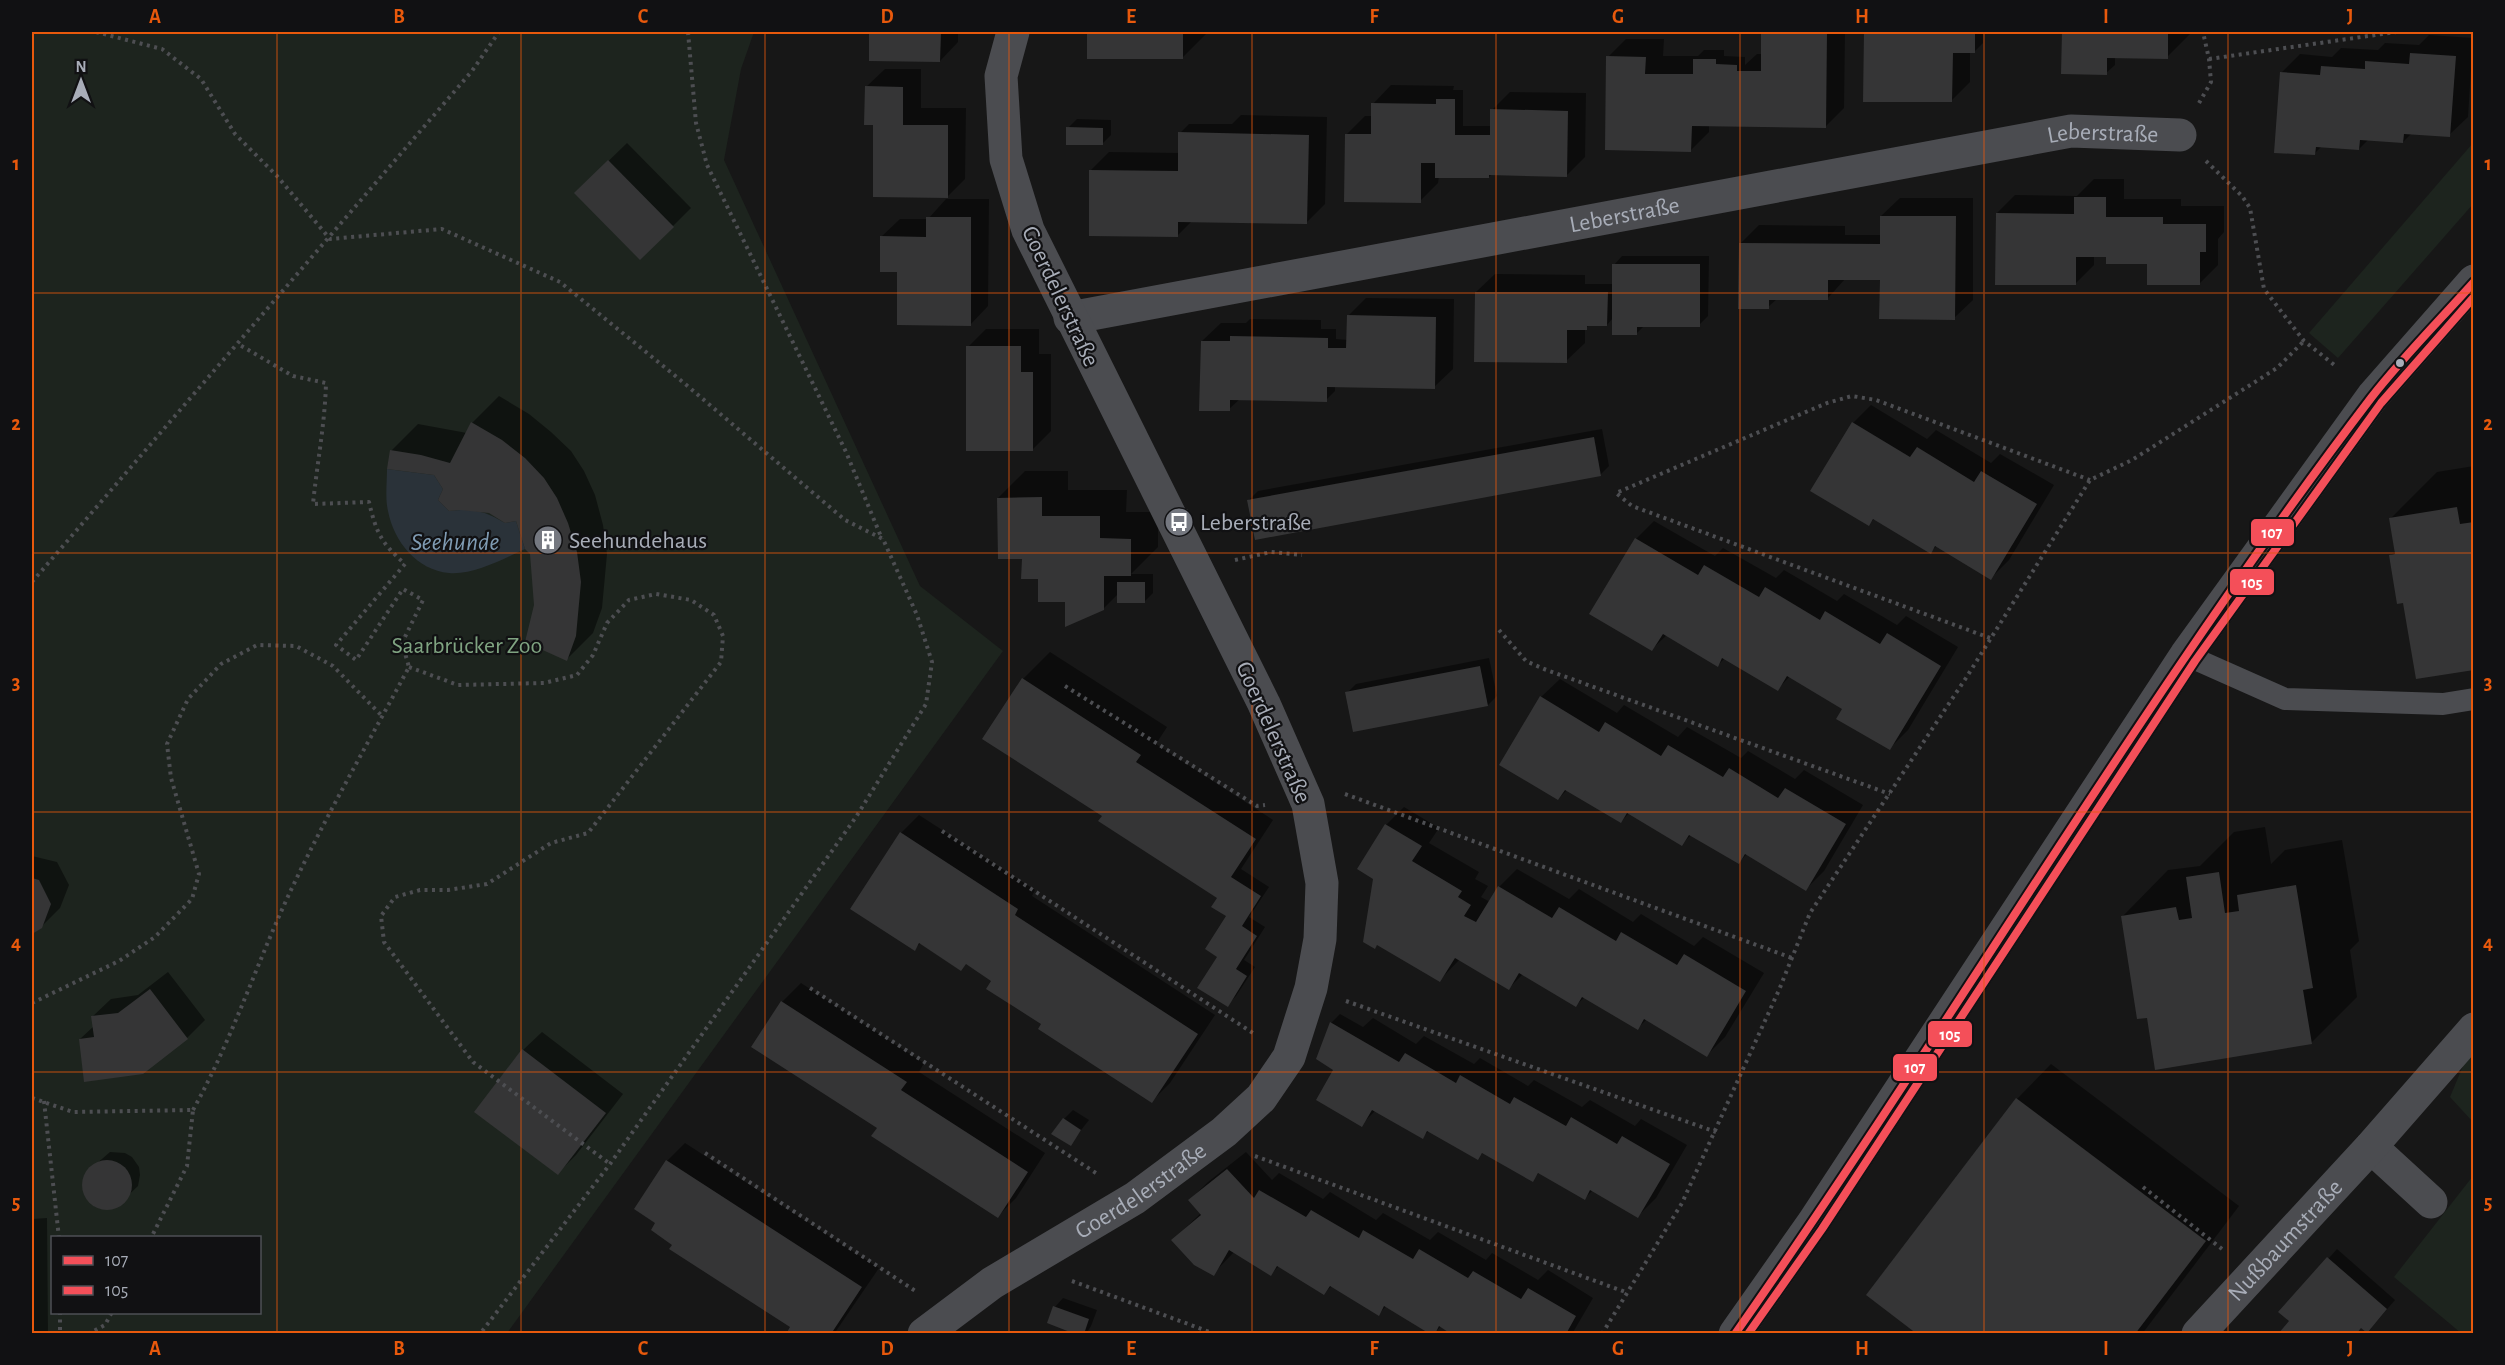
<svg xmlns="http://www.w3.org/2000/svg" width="2505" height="1365" font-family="'Alegreya Sans',sans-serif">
  <rect width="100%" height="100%" fill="#171717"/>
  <g fill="#1d241e" fill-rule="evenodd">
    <path d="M32,32H754L741,69L724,160L920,586L1003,651L507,1333H32ZM52,1238H260V1312H52Z"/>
    <polygon points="2473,143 2473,204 2338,358 2309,333"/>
    <polygon points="2473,1042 2473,1122 2450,1097"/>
    <polygon points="2473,1176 2473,1333 2461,1333 2394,1277"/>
  </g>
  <path fill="#2a3239" d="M387,469L434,475L443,489L438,500L449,511C472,508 486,511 505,523L516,521L525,549C503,559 474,575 449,573C417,570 394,542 388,511C385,498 387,483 387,469Z"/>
  <g fill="#0007">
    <polygon points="870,32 958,32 958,42 940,61 870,60"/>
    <polygon points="1088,32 1208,32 1182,58 1088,57"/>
    <polygon points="1762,32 1845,32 1844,108 1825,127 1709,125 1709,132 1691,150 1608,57 1626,39 1664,39 1663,56 1698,56 1704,50 1724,50 1724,56 1745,57 1745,65 1757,54 1762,54"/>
    <polygon points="1866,32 1983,32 1983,43 1974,52 1970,52 1970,82 1951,101 1865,100"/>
    <polygon points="2064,32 2192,32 2167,57 2115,56 2115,65 2106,73 2063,73"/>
    <polygon points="2429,35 2473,38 2468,117 2449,135 2412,133 2403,142 2369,139 2359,149 2322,146 2314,154 2281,73 2300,54 2332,57 2341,48 2378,50 2385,43 2419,45"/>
    <polygon points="885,69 921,69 921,108 966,108 965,179 947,197 875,123 866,87"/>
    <polygon points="1391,85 1454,86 1453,90 1463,90 1463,126 1492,126 1492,110 1510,92 1586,93 1585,157 1567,175 1492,174 1489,177 1439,176 1438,183 1420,201 1347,134 1365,116 1373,116 1373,104"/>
    <polygon points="1241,115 1327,117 1325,204 1306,223 1192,221 1177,236 1091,170 1109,152 1180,153 1180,133 1189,124 1232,124"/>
    <polygon points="1077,119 1111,120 1111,135 1102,144 1068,128"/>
    <polygon points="627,143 691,208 673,226 594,175"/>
    <polygon points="2094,179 2124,179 2124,199 2181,199 2181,206 2224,206 2224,232 2218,239 2218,265 2199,284 2148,262 2108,255 2094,255 2094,265 2075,284 1997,213 2015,195 2077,196"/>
    <polygon points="1900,198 1973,198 1973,300 1954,318 1881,279 1845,279 1827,299 1777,299 1768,307 1740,244 1759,225 1845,226 1845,235 1881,235 1881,216"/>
    <polygon points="946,199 989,199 988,306 970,325 899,270 881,237 900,219 928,219"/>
    <polygon points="1622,256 1709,256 1708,316 1699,325 1645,325 1636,334 1613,318 1607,325 1590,325 1585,328 1585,343 1566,361 1476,292 1495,274 1585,275 1585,284 1613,284 1614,265"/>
    <polygon points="1366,298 1454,299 1453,369 1434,387 1335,386 1335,391 1326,400 1240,399 1229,409 1202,341 1221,323 1246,323 1250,319 1321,320 1321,329 1336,329 1336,339 1348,340 1348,316"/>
    <polygon points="986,329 1039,329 1039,354 1051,354 1051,431 1032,450 968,347"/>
    <polygon points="499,396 529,414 551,432 571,451 584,471 595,495 603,525 607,554 602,608 593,633 567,659 532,553 517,520 444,489 435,474 391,451 418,424 467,433 472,423"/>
    <polygon points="1871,405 1927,439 1936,430 1991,463 2000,454 2054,485 2009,560 1991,578 1937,546 1930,552 1875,518 1869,524 1853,423"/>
    <polygon points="1602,429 1609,466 1600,475 1249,500 1258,491"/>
    <polygon points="2474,466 2474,668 2404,602 2390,556 2396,550 2391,518 2437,472"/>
    <polygon points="1025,471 1068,471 1068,490 1127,490 1126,512 1158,512 1158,547 1131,574 1153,574 1153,593 1144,602 1118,594 1103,609 1067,600 1040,578 1023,558 998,498"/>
    <polygon points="1654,521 1715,556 1723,548 1776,578 1784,570 1837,601 1844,594 1897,625 1906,616 1958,647 1908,730 1890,748 1844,708 1790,676 1778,689 1725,658 1718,665 1667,635 1652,649 1636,539"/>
    <polygon points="1050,652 1167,727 1156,744 1273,820 1241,869 1269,887 1249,917 1265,927 1244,960 1255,967 1236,996 1227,1005 1219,956 1228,916 1219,897 1104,815 1023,679"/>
    <polygon points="1489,658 1497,696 1488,705 1347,693 1356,684"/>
    <polygon points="1560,679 1617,713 1624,705 1678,737 1687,727 1741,758 1748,751 1795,779 1804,770 1863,805 1824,871 1806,889 1747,854 1739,862 1691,835 1682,844 1629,813 1621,822 1567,790 1558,799 1541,697"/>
    <polygon points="1404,807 1439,828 1429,843 1479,872 1475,879 1488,886 1481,897 1490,902 1499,887 1517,869 1569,899 1579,889 1633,922 1641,914 1694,946 1703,937 1764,973 1725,1037 1707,1055 1647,1019 1638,1028 1585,997 1576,1005 1523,974 1509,988 1460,959 1440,980 1378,944 1375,947 1386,825"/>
    <polygon points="919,815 1035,890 1032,896 1215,1015 1170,1083 1152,1101 1043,1024 993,980 967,963 921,943 914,949 901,833"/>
    <polygon points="2265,827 2271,864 2285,850 2342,840 2359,941 2350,950 2357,997 2311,1043 2148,1016 2122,917 2168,870 2200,866 2234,832"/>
    <polygon points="32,856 57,862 69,885 60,908 41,927 32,932"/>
    <polygon points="168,972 205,1020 187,1038 80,1039 94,1026 92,1017 111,999 138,995"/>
    <polygon points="801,983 924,1063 919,1072 1045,1153 1016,1198 998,1216 879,1128 753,1047 782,1002"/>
    <polygon points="1340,1014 1363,1027 1373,1018 1416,1044 1424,1036 1474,1064 1480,1058 1528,1086 1534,1080 1582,1107 1590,1100 1635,1126 1641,1119 1687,1145 1656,1198 1638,1216 1593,1190 1585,1198 1540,1172 1532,1180 1484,1152 1477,1158 1429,1131 1422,1137 1376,1110 1361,1125 1335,1069 1331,1023"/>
    <polygon points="542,1032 623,1094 576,1155 558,1173 523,1050"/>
    <polygon points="2051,1064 2239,1206 2142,1334 1920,1334 1868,1295 2017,1099"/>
    <polygon points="1073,1110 1089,1120 1070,1144 1064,1119"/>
    <polygon points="685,1143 879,1268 834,1334 788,1334 792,1327 674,1244 657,1223 667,1161"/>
    <polygon points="110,1152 125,1153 132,1157 139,1167 140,1175 138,1186 116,1207 102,1209 94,1206 85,1195 83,1187 87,1172"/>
    <polygon points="1246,1152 1272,1180 1279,1173 1323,1199 1330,1192 1376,1220 1383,1213 1430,1240 1438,1232 1486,1260 1492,1253 1538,1280 1548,1270 1593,1298 1572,1334 1454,1334 1441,1326 1434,1334 1386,1306 1379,1314 1332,1286 1324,1293 1279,1266 1271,1274 1234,1252 1213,1274 1173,1240 1201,1213 1190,1200 1208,1182"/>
    <polygon points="47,1218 48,1334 32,1334 32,1219"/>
    <polygon points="2337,1249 2395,1300 2376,1322 2362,1326 2291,1321 2281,1312"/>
    <polygon points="1063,1298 1097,1310 1091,1326 1086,1334 1066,1334 1070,1330 1049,1322 1055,1307"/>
  </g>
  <g fill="#353536">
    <polygon points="869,32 941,32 940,62 869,61"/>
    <rect x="1087" y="32" width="96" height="27"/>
    <polygon points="1761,32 1827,32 1826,128 1692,126 1691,152 1605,150 1606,56 1646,57 1645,74 1693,74 1693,59 1716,59 1716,64 1737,65 1737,71 1761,71"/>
    <polygon points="1864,32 1975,32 1975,53 1953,53 1952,102 1863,102"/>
    <polygon points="2062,32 2168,32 2168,59 2107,58 2107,75 2061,74"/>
    <polygon points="2410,53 2456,56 2450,137 2404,134 2403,143 2360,140 2359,150 2316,147 2315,155 2274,153 2280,72 2320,75 2321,66 2365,69 2365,61 2409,64"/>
    <polygon points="865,86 903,87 903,125 948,125 948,198 873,197 873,125 864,125"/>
    <polygon points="1436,99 1455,99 1455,135 1490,135 1490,109 1568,111 1567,177 1489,175 1489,178 1435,178 1435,163 1421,163 1421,203 1344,202 1345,134 1371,134 1371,103 1436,104"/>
    <polygon points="1066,127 1103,128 1103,145 1066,145"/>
    <polygon points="1178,132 1309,135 1307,224 1178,222 1178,237 1089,236 1089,170 1178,171"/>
    <polygon points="608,160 674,227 640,260 574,193"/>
    <polygon points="2074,197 2106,197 2106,217 2163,217 2163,224 2206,224 2206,252 2200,252 2200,285 2147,285 2147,264 2106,264 2106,257 2076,257 2076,285 1995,285 1996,213 2074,214"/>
    <polygon points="1880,216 1956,216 1955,320 1879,319 1880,280 1828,280 1828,300 1769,300 1769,309 1738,309 1739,243 1880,244"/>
    <polygon points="926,217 971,217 971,326 897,325 897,272 880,272 880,236 926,237"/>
    <polygon points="1612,264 1700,264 1700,327 1637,327 1637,335 1612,335"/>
    <polygon points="1475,292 1608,292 1607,326 1587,326 1587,330 1567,330 1567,363 1474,362"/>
    <polygon points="1347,315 1436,317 1435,389 1327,387 1327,402 1230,400 1230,411 1199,411 1201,341 1230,341 1230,336 1328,338 1328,348 1346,348"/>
    <polygon points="966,346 1021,346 1021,372 1033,372 1033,451 966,451"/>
    <polygon points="471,422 502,440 525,458 544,478 557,498 568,523 577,552 581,582 576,636 567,661 525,642 534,605 530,554 525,549 516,521 505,523 489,513 460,510 449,511 438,500 443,489 434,475 387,469 390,450 421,455 450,463"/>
    <polygon points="1852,422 1910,457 1917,447 1974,482 1981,471 2037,504 1991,580 1935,546 1931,554 1873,519 1869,526 1810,491"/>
    <polygon points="1594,437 1601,476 1255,540 1247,500"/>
    <polygon points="1042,497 1042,516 1100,516 1100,538 1131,539 1131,576 1104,576 1104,610 1065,627 1065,602 1038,602 1038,579 1021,579 1022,559 998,559 997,498"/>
    <polygon points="2457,507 2460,524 2474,522 2474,670 2416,679 2403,603 2397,604 2389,555 2395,554 2389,518"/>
    <polygon points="1635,538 1698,575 1704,565 1759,597 1765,587 1820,620 1825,611 1880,644 1887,633 1941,666 1890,750 1836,719 1842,709 1787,676 1778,691 1722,658 1718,667 1663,634 1652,651 1589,614"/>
    <rect x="1117" y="582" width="28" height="21"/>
    <polygon points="1480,666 1488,706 1353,732 1345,692"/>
    <polygon points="1022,678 1141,755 1136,762 1256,839 1231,877 1261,896 1242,926 1257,936 1236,969 1247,976 1228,1007 1197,988 1217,957 1205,949 1226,916 1211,907 1217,898 1098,821 1102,816 982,739"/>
    <polygon points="1540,696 1599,732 1605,722 1661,756 1668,745 1723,777 1729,768 1778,798 1785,788 1846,824 1806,891 1745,854 1739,864 1689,835 1682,846 1627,813 1621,823 1565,790 1558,800 1499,765"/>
    <polygon points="1385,824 1422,846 1412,861 1462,891 1458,897 1471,905 1464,916 1476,922 1498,886 1552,918 1559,907 1616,941 1621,932 1677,965 1684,954 1746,991 1707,1057 1644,1019 1638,1030 1582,997 1576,1007 1519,973 1509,990 1455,958 1440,982 1377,945 1375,949 1363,942 1373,879 1357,869"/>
    <polygon points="900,832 1018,909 1015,915 1198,1034 1152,1103 1038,1029 1041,1024 986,989 991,981 966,964 961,971 919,943 915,951 850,909"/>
    <polygon points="2219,872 2225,913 2239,911 2237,895 2296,885 2313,988 2303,990 2312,1044 2155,1070 2147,1018 2137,1019 2121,916 2176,907 2179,920 2192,918 2186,877"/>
    <polygon points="32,878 39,880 51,904 42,928 32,934"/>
    <polygon points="150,989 188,1039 143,1074 84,1082 79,1039 94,1037 91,1016 118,1013"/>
    <polygon points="781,1001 907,1082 901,1090 1028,1172 998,1218 871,1136 877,1128 751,1047"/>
    <polygon points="1330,1022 1399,1062 1405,1053 1456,1083 1460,1075 1510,1104 1514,1097 1566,1126 1571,1117 1617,1144 1622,1136 1670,1164 1638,1218 1590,1190 1585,1200 1538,1173 1533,1182 1482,1153 1478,1160 1427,1131 1423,1139 1372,1110 1362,1127 1316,1100 1333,1070 1316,1059"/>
    <polygon points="522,1049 606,1113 558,1175 474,1112"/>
    <polygon points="2016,1098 2206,1241 2135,1334 1917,1334 1866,1295"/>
    <polygon points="1063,1118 1081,1130 1071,1146 1051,1134"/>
    <circle cx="107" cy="1185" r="25"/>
    <polygon points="666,1160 862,1287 831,1334 786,1334 790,1327 669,1249 672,1245 651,1230 655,1223 634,1209"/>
    <polygon points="1227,1169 1254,1198 1259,1190 1306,1217 1311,1210 1359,1238 1363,1230 1413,1259 1419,1249 1468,1278 1473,1271 1521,1299 1528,1288 1576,1316 1566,1334 1451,1334 1439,1326 1435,1334 1430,1334 1384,1306 1379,1316 1330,1286 1324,1295 1277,1266 1271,1276 1229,1250 1214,1276 1194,1265 1171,1240 1201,1215 1188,1200"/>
    <polygon points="2327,1257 2387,1309 2367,1333 2361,1328 2356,1334 2278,1334 2289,1321 2278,1312"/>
    <polygon points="1053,1306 1089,1319 1084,1334 1075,1334 1047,1323"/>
  </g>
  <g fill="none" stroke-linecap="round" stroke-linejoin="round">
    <g stroke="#4d4e52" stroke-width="4" stroke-dasharray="3 4.5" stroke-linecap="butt">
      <polyline points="96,32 162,49 201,79 235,134 277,176 330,239 442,229 560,282 684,383 845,520 883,539 917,615 932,662 926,704 856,817 610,1164 480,1334"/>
      <polyline points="688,32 696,123 707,165 846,452 882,539"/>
      <polyline points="2209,59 2396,32"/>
      <polyline points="2199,103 2211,82 2209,59 2203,32"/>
      <polyline points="2206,161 2242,196 2250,208 2264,289 2304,341 2337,367"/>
      <polyline points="1235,560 1271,552 1302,555"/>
      <polyline points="32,582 472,71 499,32"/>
      <polyline points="1499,630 1526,661 1544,669 1890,794"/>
      <polyline points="1990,638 1632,506 1616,493 1827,403 1852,396 1876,400 2090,480"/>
      <polyline points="409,667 458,685 544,683 577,675 593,655 607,623 629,600 656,594 691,600 714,615 723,636 721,662 588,833 551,843 487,884 448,890 420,890 395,897 381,916 384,942 473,1062 610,1164"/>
      <polyline points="1065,686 1257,806 1265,805"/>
      <polyline points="1345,794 1792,958"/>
      <polyline points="942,831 1256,1035"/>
      <polyline points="810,988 1099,1175"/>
      <polyline points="1346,1001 1716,1132"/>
      <polyline points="32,1003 119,961 155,937 192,899 199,874 171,778 167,744 188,699 221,664 257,645 296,646 333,666 382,716"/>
      <polyline points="32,1098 73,1112 193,1110 187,1166 151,1238"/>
      <polyline points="44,1101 59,1238"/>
      <path d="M193,1110C228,1047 251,980 280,914C318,829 365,749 409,667L402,643L423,600L403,589L356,660L336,645L405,564C381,543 376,532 369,502L313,504C317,464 325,423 326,383L293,376L238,344"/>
      <polyline points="705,1153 917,1292"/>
      <polyline points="1255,1156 1628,1293"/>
      <polyline points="2143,1187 2222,1249"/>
      <polyline points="1072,1281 1215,1334"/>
      <polyline points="60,1312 60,1334"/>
      <polyline points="88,1334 105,1325 112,1312"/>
      <polyline points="1602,1334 1682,1203 1779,990 1810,913 1966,678 2090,480 2132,460 2277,368 2304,341"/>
    </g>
    <polyline stroke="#4b4c50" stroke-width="22" points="2186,655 2285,699 2443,704 2474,699"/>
    <g stroke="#4b4c50" stroke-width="33">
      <path id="s1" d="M1070,318L2071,131L2180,135"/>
      <polyline points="2371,1147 2431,1202"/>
      <path id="s2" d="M924,1334L992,1283L1135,1198L1224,1132L1261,1098L1289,1057L1311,988L1320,939L1322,883L1308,804L1264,704L1028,230L1006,159L1001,76L1013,32"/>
      <path id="s3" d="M2198,1334L2369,1149L2474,1029"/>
    </g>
    <polyline stroke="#4b4c50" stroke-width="33" points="1735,1334 1813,1223 2186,655 2373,396 2474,281"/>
    <g stroke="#111113" stroke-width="12">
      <path id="bus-1" d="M1735,1334C1952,1025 2142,698 2371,398C2402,358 2440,320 2474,282"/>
    </g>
    <g stroke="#111113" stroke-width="12">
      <polyline id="bus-2" points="1748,1334 1822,1229 2195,661 2381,403 2474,297"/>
    </g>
    <use href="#bus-1" stroke="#f44f59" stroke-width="8"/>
    <use href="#bus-2" stroke="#f44f59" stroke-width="8"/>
  </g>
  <path fill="none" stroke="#e8590c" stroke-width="1.5" stroke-opacity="0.55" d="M277,32V1334M521,32V1334M765,32V1334M1009,32V1334M1252,32V1334M1496,32V1334M1740,32V1334M1984,32V1334M2228,32V1334M32,293H2474M32,553H2474M32,812H2474M32,1072H2474"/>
  <defs>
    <g id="bus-disc" transform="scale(1.5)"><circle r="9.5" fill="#757880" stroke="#111113"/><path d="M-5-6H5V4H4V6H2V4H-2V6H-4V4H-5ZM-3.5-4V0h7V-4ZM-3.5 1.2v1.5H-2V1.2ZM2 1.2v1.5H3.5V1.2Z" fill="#fff"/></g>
    <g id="building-disc" transform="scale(1.5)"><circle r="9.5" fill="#757880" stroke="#111113"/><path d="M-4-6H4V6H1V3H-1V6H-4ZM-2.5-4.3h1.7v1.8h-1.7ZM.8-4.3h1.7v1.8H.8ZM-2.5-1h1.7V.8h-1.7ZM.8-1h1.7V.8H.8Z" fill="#fff"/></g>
  </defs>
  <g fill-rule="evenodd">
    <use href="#bus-disc" x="1179" y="522"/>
    <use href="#building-disc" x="548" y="540"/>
  </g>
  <circle fill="#a8adb8" stroke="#111113" stroke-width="2" cx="2400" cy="363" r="5"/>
  <g text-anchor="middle" stroke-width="4.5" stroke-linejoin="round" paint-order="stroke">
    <g font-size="24" fill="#a8adb8" stroke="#111113">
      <text dy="8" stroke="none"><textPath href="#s1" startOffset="1050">Leberstraße</textPath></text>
      <text dy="8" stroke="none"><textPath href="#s1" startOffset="564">Leberstraße</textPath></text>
      <text transform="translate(1061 296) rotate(65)" y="8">Goerdelerstraße</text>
      <text transform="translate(1274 732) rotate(66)" y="8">Goerdelerstraße</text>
      <text dy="8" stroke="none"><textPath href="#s2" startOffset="260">Goerdelerstraße</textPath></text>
      <text dy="8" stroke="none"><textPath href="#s3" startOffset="128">Nußbaumstraße</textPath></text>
    </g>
    <g font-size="24" fill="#a8adb8" stroke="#111113" text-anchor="start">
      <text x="1200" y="530">Leberstraße</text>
      <text x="569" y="548">Seehundehaus</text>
    </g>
    <g font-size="24" fill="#7fa381" stroke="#111113">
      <text x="467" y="653">Saarbrücker Zoo</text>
    </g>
    <g font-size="26" font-style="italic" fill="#7f9bb3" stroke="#111113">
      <text x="455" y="550">Seehunde</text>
    </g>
  </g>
  <g stroke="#111113" stroke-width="2">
    <rect x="2250" y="518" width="45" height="29" rx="6" fill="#f44f59"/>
    <rect x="2229" y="568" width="46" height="28" rx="6" fill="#f44f59"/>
    <rect x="1927" y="1020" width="46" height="28" rx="6" fill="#f44f59"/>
    <rect x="1892" y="1053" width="46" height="29" rx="6" fill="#f44f59"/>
  </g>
  <g font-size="16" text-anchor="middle" font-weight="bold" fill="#fff">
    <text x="2272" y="538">107</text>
    <text x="2252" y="588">105</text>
    <text x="1950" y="1040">105</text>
    <text x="1915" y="1073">107</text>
  </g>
  <rect width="2505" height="1365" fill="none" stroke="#111113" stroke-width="66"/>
  <rect x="51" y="1236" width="210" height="78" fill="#111113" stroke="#4d4f55" stroke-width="1.5"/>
  <rect x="63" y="1256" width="30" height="9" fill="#f44f59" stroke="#4d4f55" stroke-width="1.5"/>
  <text x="105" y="1266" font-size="18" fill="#a8adb8">107</text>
  <rect x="63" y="1286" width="30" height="9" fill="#f44f59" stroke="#4d4f55" stroke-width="1.5"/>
  <text x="105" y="1296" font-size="18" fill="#a8adb8">105</text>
  <g transform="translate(81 81)" stroke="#111113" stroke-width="4.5" paint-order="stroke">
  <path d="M0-4.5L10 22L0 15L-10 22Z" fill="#a8adb8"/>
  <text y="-9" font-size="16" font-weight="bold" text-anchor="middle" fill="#a8adb8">N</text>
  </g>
  <rect x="33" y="33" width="2439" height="1299" fill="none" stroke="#e8590c" stroke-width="2"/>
  <g font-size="20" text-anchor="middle" font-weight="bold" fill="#e8590c">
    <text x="155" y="23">A</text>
    <text x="399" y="23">B</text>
    <text x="643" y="23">C</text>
    <text x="887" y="23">D</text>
    <text x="1131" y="23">E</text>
    <text x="1374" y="23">F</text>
    <text x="1618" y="23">G</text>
    <text x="1862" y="23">H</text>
    <text x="2106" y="23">I</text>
    <text x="2350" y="23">J</text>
    <text x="16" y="170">1</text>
    <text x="2488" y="170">1</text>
    <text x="16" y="430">2</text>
    <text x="2488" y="430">2</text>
    <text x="16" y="689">3</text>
    <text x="2488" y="689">3</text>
    <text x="16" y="949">4</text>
    <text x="2488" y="949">4</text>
    <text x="16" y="1209">5</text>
    <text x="2488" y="1209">5</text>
    <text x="155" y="1355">A</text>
    <text x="399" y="1355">B</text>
    <text x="643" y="1355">C</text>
    <text x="887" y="1355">D</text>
    <text x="1131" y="1355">E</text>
    <text x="1374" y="1355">F</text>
    <text x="1618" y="1355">G</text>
    <text x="1862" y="1355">H</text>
    <text x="2106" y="1355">I</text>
    <text x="2350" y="1355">J</text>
  </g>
</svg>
